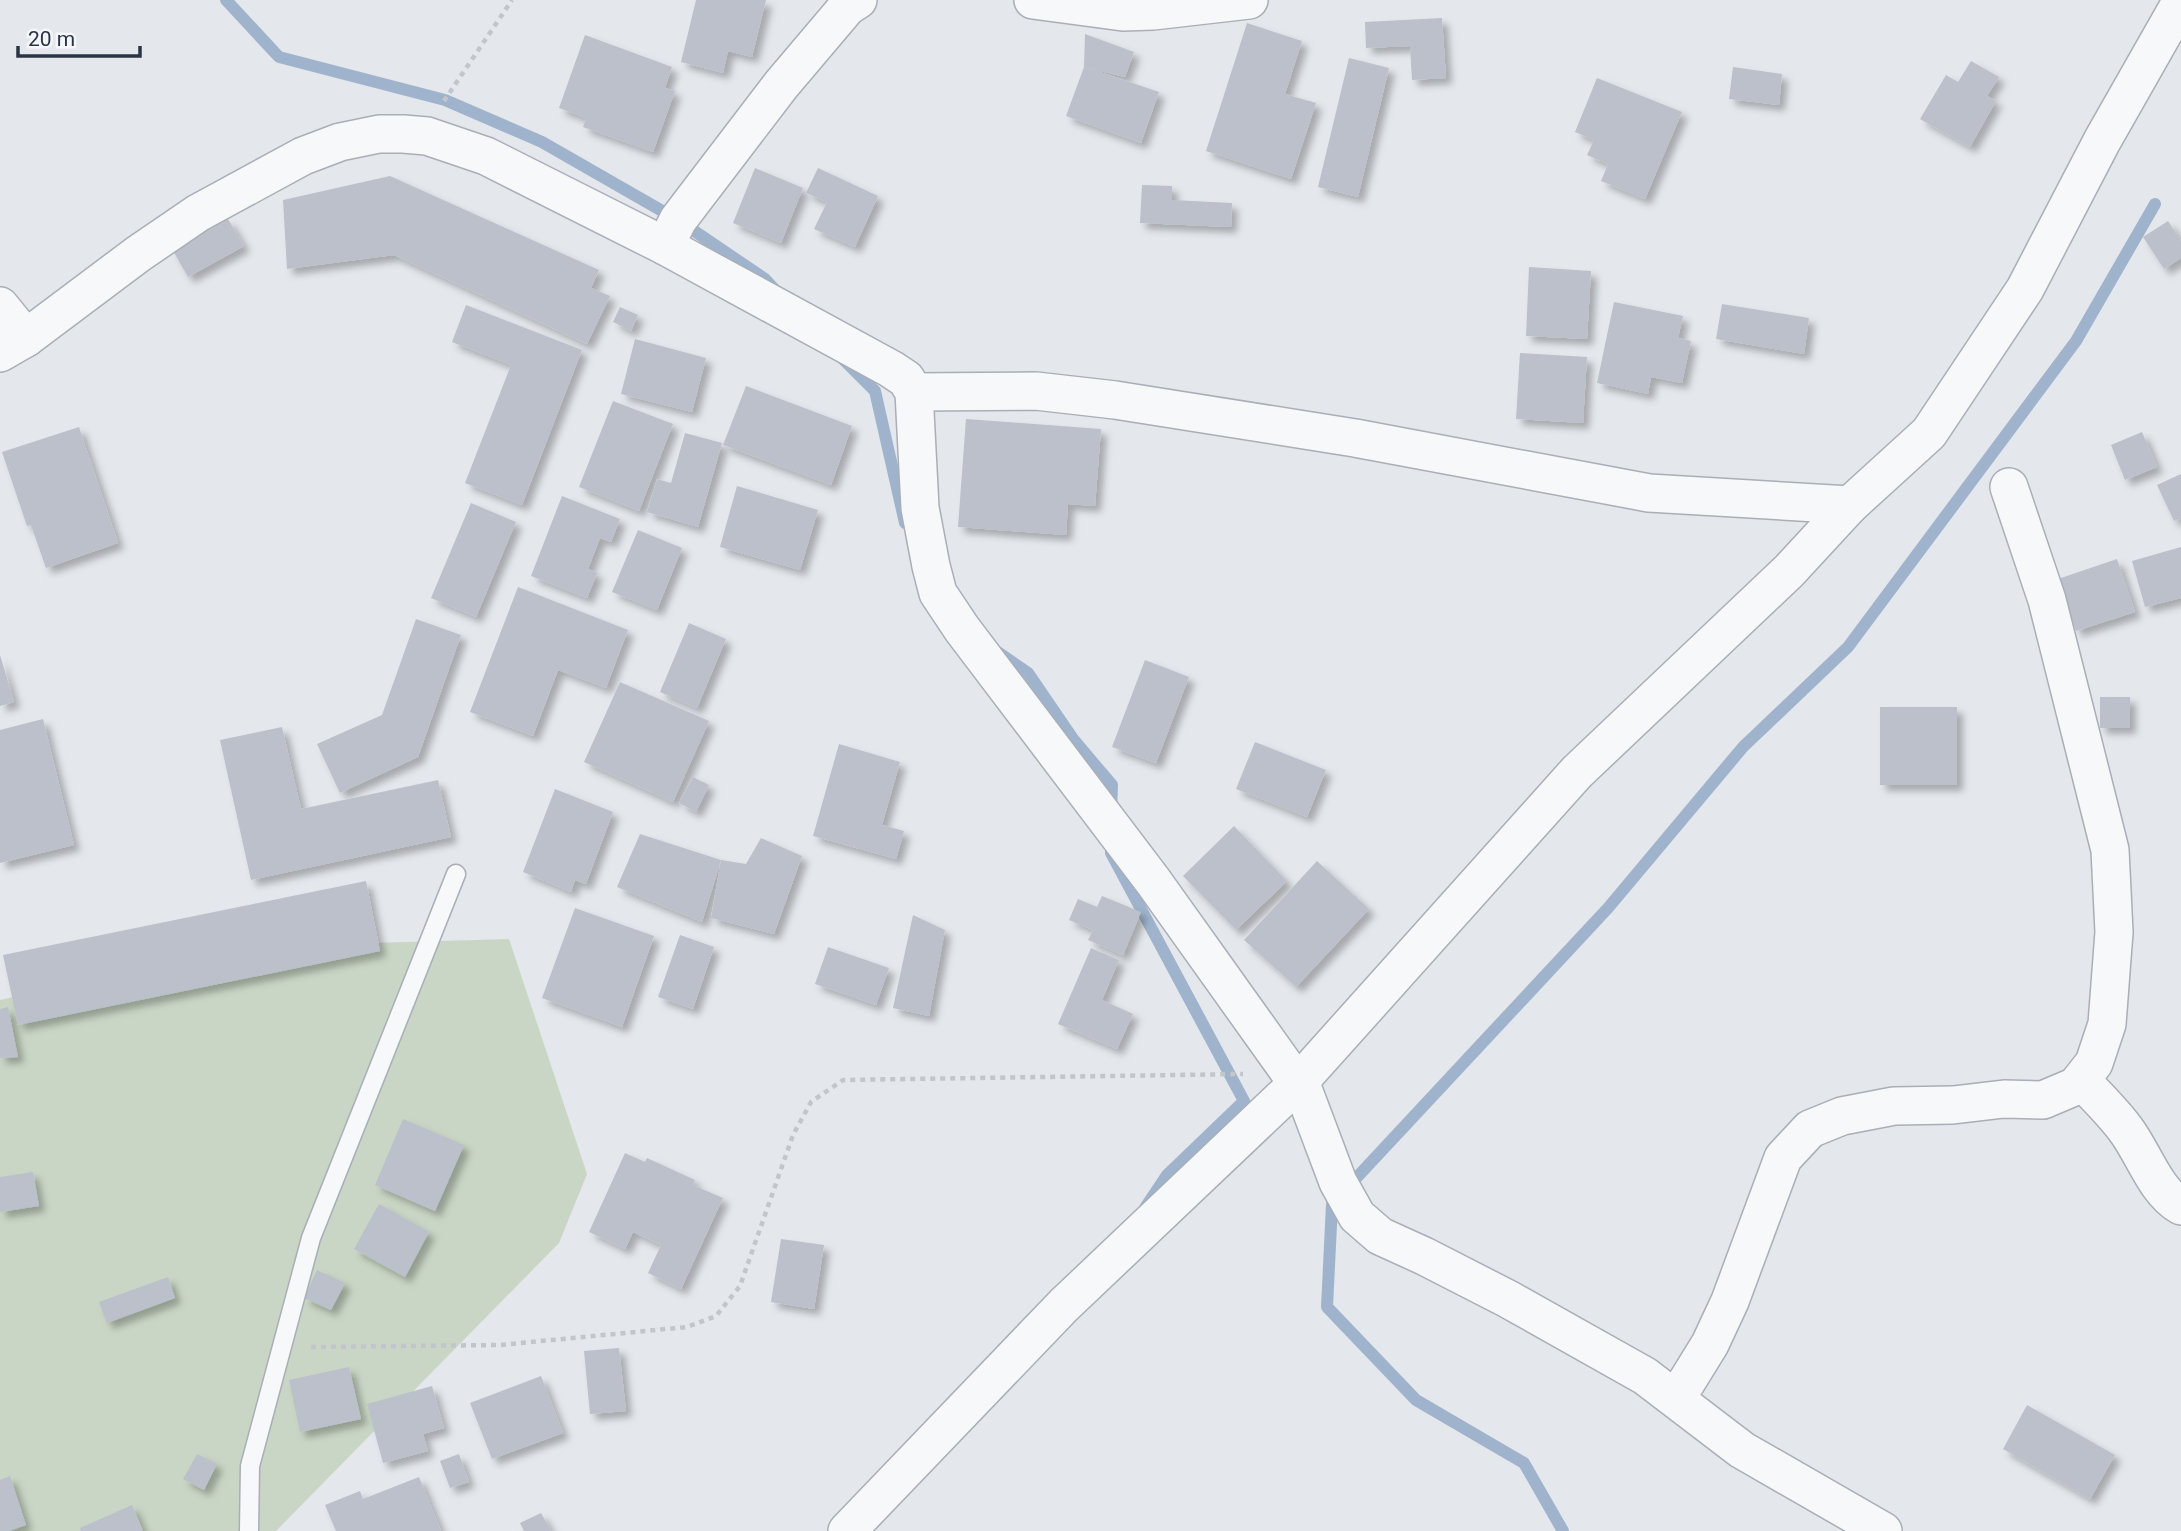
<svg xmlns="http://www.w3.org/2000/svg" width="2181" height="1531" font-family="Roboto,sans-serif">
  <defs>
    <filter id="shadow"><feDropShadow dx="6" dy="6" stdDeviation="3.5" flood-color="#0004"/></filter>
  </defs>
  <rect width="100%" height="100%" fill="#e4e7ec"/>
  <polygon fill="#c9d6c5" points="509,939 587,1174 559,1243 276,1531 0,1531 0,1000 241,947"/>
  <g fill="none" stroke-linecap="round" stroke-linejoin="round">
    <g stroke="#9fb4cc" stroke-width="12">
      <polyline points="226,0 279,57 445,100 542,142 678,220 765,279 776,291"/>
      <polyline points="843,359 875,391 905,523"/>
      <polyline points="996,651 1028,673 1073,739 1112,785 1111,812"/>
      <polyline points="1111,848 1111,853 1244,1101 1167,1175 1145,1208"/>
      <polyline points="1563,1531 1524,1463 1416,1400 1327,1307 1332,1204 1608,908 1743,747 1848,647 2076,341 2155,204"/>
    </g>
  </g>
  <g fill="#bbc0ca" filter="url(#shadow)">
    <polygon points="696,0 766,0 752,57 728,51 723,73 681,62"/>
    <polygon points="1442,18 1446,78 1412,80 1410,46 1366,48 1365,22"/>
    <polygon points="1247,23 1302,41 1285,94 1316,103 1291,179 1206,151"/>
    <polygon points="1085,34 1134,52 1125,77 1088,68 1159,92 1141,143 1066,116 1084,67"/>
    <polygon points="585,35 672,67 665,88 675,91 653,152 583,127 586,118 559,108"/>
    <polygon points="1349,58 1389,68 1358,197 1318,187"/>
    <polygon points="1971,61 1999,77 1987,96 1996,101 1970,147 1920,119 1946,75 1958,82"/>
    <polygon points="1733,67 1782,74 1779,105 1729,99"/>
    <polygon points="1597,78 1682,112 1645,199 1601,181 1608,164 1587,155 1594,140 1575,132"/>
    <polygon points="755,168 803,188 781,243 733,223"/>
    <polygon points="818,168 878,196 855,247 814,229 827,202 806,193"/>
    <polygon points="390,176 599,270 591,288 610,296 587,344 394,255 287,269 283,200"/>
    <polygon points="1142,185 1172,186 1172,200 1232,203 1231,227 1140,223"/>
    <polygon points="228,219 244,246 188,277 172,249"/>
    <polygon points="2168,221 2181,241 2181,258 2164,269 2143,237"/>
    <polygon points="1529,267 1591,271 1587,339 1526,336"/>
    <polygon points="1614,302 1683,316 1678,338 1691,341 1682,383 1651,377 1648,394 1597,383"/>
    <polygon points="1722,304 1809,318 1804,354 1716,339"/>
    <polygon points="466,305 582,350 522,505 465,483 511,365 452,342"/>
    <polygon points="620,307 638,315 631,331 613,322"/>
    <polygon points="635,339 706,358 692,412 621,394"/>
    <polygon points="1520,353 1587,357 1583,423 1516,419"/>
    <polygon points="746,386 852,426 831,485 723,445"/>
    <polygon points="613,401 673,424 639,511 579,487"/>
    <polygon points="966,419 1101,429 1095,506 1068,504 1066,535 958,527"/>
    <polygon points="79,427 118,543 46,568 31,525 27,526 2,452"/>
    <polygon points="2142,432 2157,467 2125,480 2111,445"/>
    <polygon points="685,433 722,443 698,527 647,512 657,479 671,483"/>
    <polygon points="2181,474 2181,518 2174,521 2157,485"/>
    <polygon points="737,486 818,510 800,570 720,547"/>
    <polygon points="562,496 620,519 611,542 600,538 588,569 597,573 587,598 531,576"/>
    <polygon points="471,503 516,522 476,617 431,598"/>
    <polygon points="638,530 682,548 657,610 612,592"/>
    <polygon points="2181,547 2181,598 2145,607 2132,561"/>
    <polygon points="2117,559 2135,612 2076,631 2058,579"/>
    <polygon points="518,587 628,630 606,688 558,670 533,736 470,712"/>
    <polygon points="416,619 461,635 418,757 340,793 317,744 382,715"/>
    <polygon points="689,623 726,639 697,708 660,692"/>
    <polygon points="0,655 14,702 0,706"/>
    <polygon points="1145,660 1189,677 1156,763 1112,747"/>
    <polygon points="620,682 709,721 673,802 584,762"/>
    <rect x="2100" y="697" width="30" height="31"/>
    <rect x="1880" y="707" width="77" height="78"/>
    <polygon points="43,719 74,845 0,863 0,730"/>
    <polygon points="282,727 301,809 438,780 451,837 251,880 220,740"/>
    <polygon points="1255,742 1326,770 1307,817 1236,789"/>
    <polygon points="839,744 900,762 882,825 904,831 896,859 813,836"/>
    <polygon points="693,777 709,785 696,812 679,803"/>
    <polygon points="555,789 613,812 586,884 575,880 571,892 523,872"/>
    <polygon points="1234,826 1287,881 1236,930 1183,876"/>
    <polygon points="640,834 721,860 702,922 617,887"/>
    <polygon points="761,838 802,856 774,934 711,918 721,860 746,864"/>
    <polygon points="1317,861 1369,909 1296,987 1244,940"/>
    <polygon points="366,881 380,951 18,1025 3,955"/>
    <polygon points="1102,896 1141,912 1123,955 1088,940 1093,930 1069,920 1078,899 1097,907"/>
    <polygon points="575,908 654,936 622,1027 542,998"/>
    <polygon points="913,915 945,930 929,1016 893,1008"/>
    <polygon points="680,935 714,947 693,1009 658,997"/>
    <polygon points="828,947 889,968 876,1005 815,984"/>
    <polygon points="1091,948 1119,960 1102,1000 1133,1014 1117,1049 1058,1024"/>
    <polygon points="8,1007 18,1057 0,1058 0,1009"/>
    <polygon points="403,1119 464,1145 435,1211 375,1185"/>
    <polygon points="625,1153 645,1162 647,1158 695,1180 693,1185 723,1198 681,1289 648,1273 661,1245 633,1232 625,1249 589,1232"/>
    <polygon points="33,1172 39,1206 0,1212 0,1177"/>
    <polygon points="379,1204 429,1232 405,1277 354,1249"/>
    <polygon points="781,1239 824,1245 814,1309 771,1302"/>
    <polygon points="317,1270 345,1283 331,1310 304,1298"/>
    <polygon points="168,1277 175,1298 107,1323 99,1302"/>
    <polygon points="619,1348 626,1411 590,1414 584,1351"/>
    <polygon points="349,1367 361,1419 300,1432 289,1380"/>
    <polygon points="541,1376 563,1433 492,1459 470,1403"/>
    <polygon points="432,1386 444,1428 423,1434 428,1451 383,1463 367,1404"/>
    <polygon points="2027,1405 2115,1455 2090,1499 2003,1449"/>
    <polygon points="197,1454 217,1464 204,1490 183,1479"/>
    <polygon points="459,1454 469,1482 450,1488 440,1461"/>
    <polygon points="10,1476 26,1525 9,1531 0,1531 0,1480"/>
    <polygon points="419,1477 441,1531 336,1531 325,1505 360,1491 363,1499"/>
    <polygon points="132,1505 143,1531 81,1531 80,1528"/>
    <polygon points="541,1513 551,1531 524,1531 520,1523"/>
  </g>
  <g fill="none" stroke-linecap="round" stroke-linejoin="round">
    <g stroke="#a9aeb7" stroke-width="21">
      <polyline id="lane" points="249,1531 250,1466 311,1238 456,874"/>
    </g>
    <g stroke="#a9aeb7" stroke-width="40">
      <g id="street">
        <polyline points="1033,0 1123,12 1153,11 1249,0"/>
        <polyline points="665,246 678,220 781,85 847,7 858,0"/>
        <polyline points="0,306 26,338"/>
        <polyline points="0,353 26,338 138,254 198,213 303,156 340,142 379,134 403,134 427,136 486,156 665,246 891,369 906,379 914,392 920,508 931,566 938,593 962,629 1153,881 1290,1073 1300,1081 1338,1182 1357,1216 1380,1236 1424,1256 1508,1299 1645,1376 1742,1450 1883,1531"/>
        <polyline points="914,392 1036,391 1115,400 1355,438 1649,493 1850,505"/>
        <path d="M2081,1080C2096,1096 2113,1112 2126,1130C2144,1154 2155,1191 2181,1206"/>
        <polyline points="1676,1399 1710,1344 1730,1301 1783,1158 1810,1129 1842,1116 1894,1106 1953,1105 2004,1099 2043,1100 2076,1086 2094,1063 2107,1024 2114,932 2110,850 2047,600 2009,487"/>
        <polyline points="847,1531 1064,1305 1300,1081 1577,772 1789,571 1850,505 1929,433 2025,289 2102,141 2181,2"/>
      </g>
    </g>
    <g stroke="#c2c5cb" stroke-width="4.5" stroke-dasharray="5 5" stroke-linecap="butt">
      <polyline points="444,101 512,0"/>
      <polyline points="311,1347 500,1345 687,1327 716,1316 740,1286 793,1135 811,1102 843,1080 1243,1074"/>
    </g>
    <use href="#lane" stroke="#f7f8fa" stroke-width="18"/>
    <use href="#street" stroke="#f7f8fa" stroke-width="37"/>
  </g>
  <path d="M18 46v10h122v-10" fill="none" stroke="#2b3445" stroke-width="3.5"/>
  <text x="28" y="46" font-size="21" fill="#2b3445" stroke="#f4f6f9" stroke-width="5" paint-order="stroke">20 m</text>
</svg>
